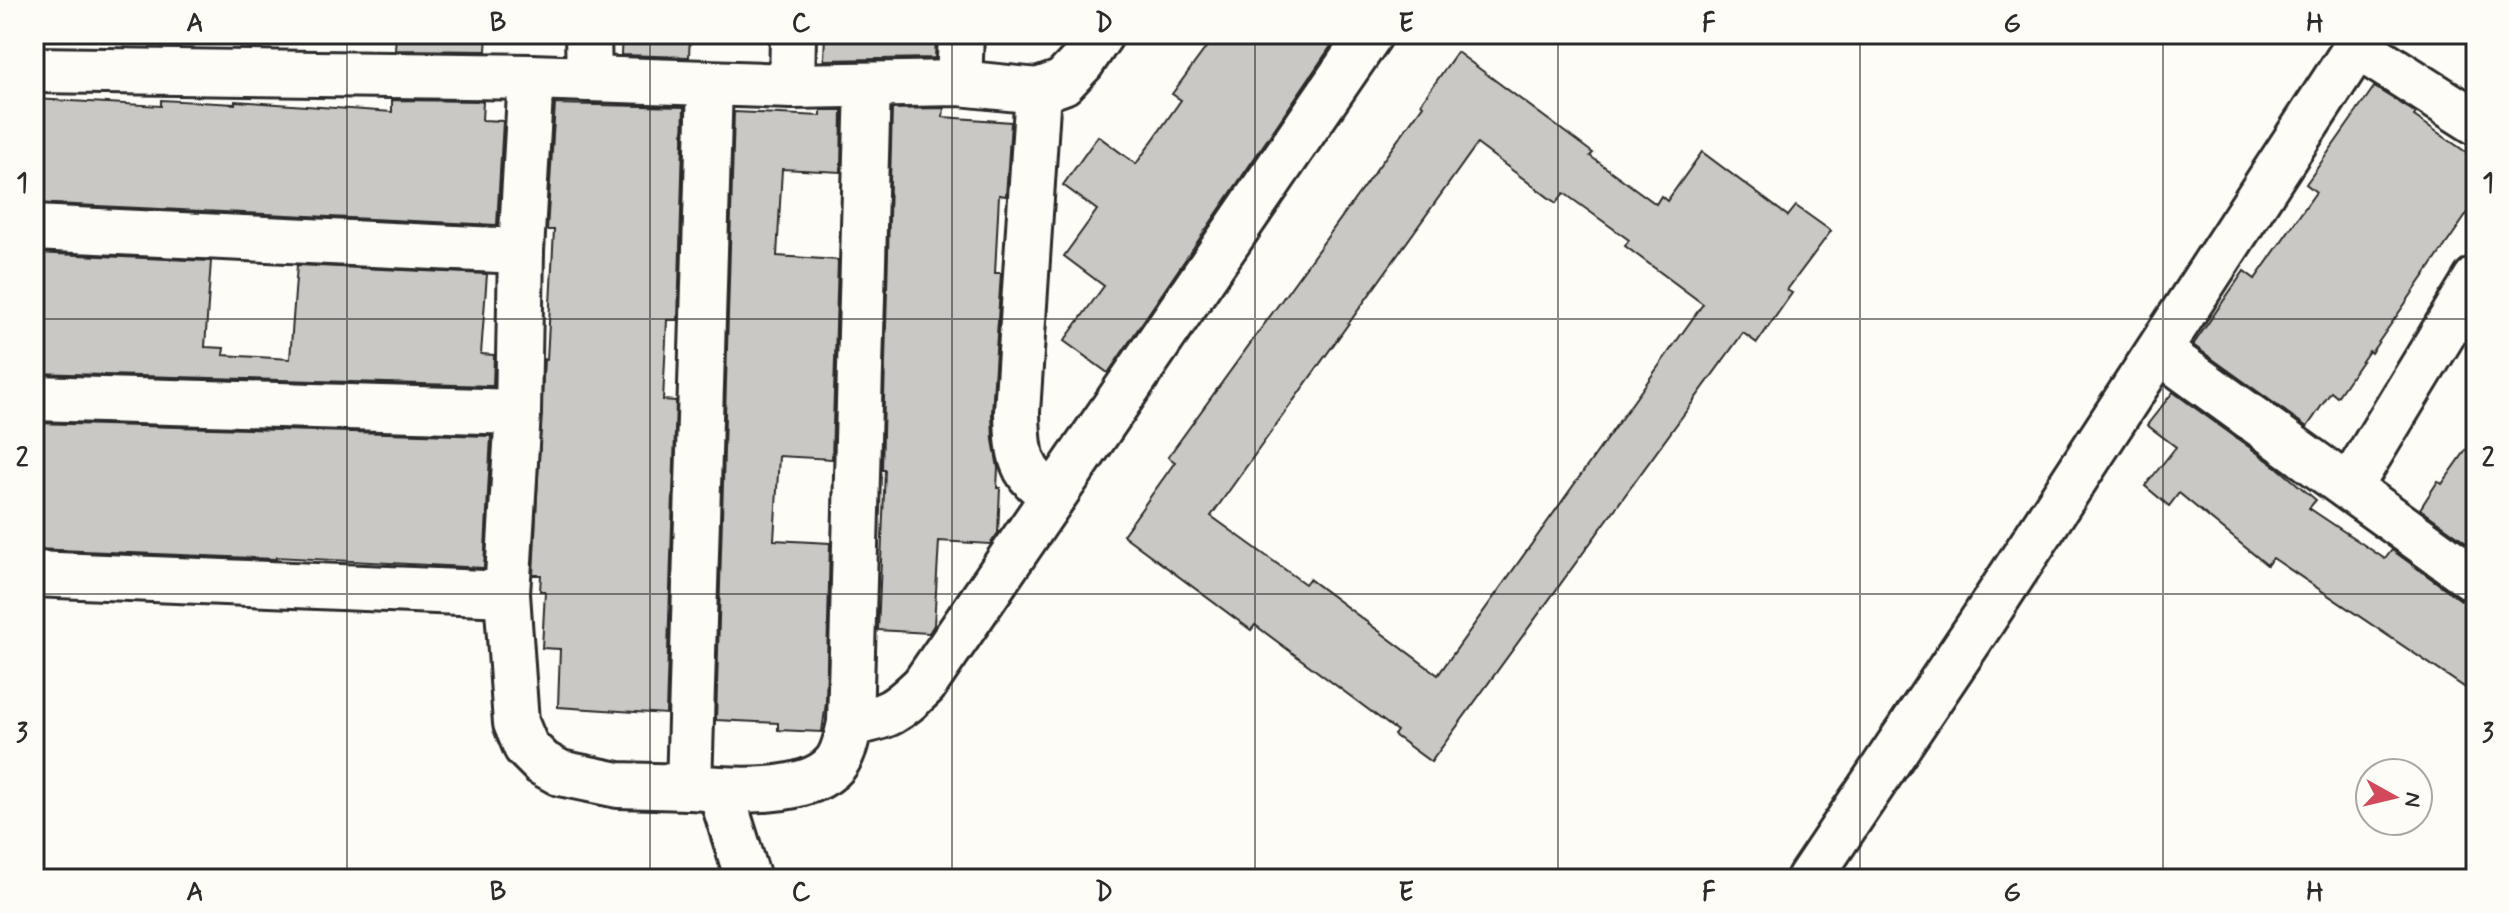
<svg xmlns="http://www.w3.org/2000/svg" width="2510" height="913" font-family="Mynerve,sans-serif">
  <rect width="100%" height="100%" fill="#fdfcf7"/>
  <filter id="ink" filterUnits="userSpaceOnUse"><feTurbulence type="fractalNoise" baseFrequency=".0125" numOctaves="2"/><feDisplacementMap in="SourceGraphic" scale="16" xChannelSelector="R" yChannelSelector="G"/><feConvolveMatrix kernelMatrix="1 2 1 2 8 2 1 2 1" color-interpolation-filters="sRGB"/></filter>
  <g filter="url(#ink)">
    <g fill="#c9c8c4" stroke="#2b2b2b" stroke-width="2" fill-rule="evenodd">
      <polygon points="396,34 487,34 486,51 395,50"/>
      <polygon points="622,34 690,34 689,57 621,55"/>
      <polygon points="825,34 936,34 935,58 824,60"/>
      <polygon points="1216,34 1314,34 1331,46 1108,373 1064,341 1104,286 1064,256 1097,210 1063,185 1098,136 1136,164 1181,100 1172,94"/>
      <path d="M1457,52L1593,153L1590,156L1656,204L1661,196L1667,201L1702,152L1788,216L1796,206L1831,231L1787,290L1792,293L1757,343L1743,333L1431,762L1394,735L1397,731L1255,625L1251,630L1123,535L1175,462L1168,457L1423,105L1421,103ZM1477,144L1556,203L1564,193L1629,240L1625,246L1703,304L1438,675L1309,579L1305,584L1211,516Z"/>
      <polygon points="2374,87 2416,113 2414,116 2476,159 2476,201 2371,353 2369,351 2337,397 2331,392 2307,427 2193,345 2244,271 2255,279 2316,192 2306,184"/>
      <polygon points="34,99 161,106 161,100 235,104 235,101 392,112 392,100 483,101 482,120 503,121 497,225 34,203"/>
      <polygon points="555,104 684,107 678,320 667,320 663,400 676,401 666,714 558,707 560,649 542,648 545,591 540,591 541,575 533,575 544,359 547,360 554,230 547,230"/>
      <polygon points="944,108 943,117 1011,122 1006,196 999,195 995,273 1001,273 992,413 993,440 998,468 997,488 1000,488 998,533 990,544 939,541 934,625 929,633 878,630 885,470 882,470 892,109"/>
      <polygon points="821,110 842,110 841,172 782,169 777,256 838,260 832,459 779,456 774,540 830,543 826,703 822,732 778,730 778,723 716,720 734,112 821,116"/>
      <polygon points="34,253 211,261 205,347 224,348 223,355 290,359 297,265 487,274 481,354 494,355 493,386 34,373"/>
      <polygon points="2173,392 2278,468 2316,500 2309,508 2385,559 2392,550 2461,600 2476,605 2476,695 2273,558 2267,565 2179,493 2169,506 2145,486 2176,447 2147,425"/>
      <polygon points="34,423 491,436 484,568 276,557 276,559 34,549"/>
      <polygon points="2476,436 2476,549 2420,509 2438,481 2442,484"/>
    </g>
    <g fill="none" stroke-linecap="round" stroke-linejoin="round">
      <g stroke="#2b2b2b" stroke-width="50">
        <g id="minor">
          <polyline points="588,34 589,79"/>
          <polyline points="2358,47 2476,122"/>
          <polyline points="34,70 531,77 792,86 959,83 1038,91 1063,82 1082,62 1101,34"/>
          <polyline points="531,77 521,251 518,412 507,594 516,723 526,747 542,763 560,773 618,785 689,787"/>
          <polyline points="959,83 961,34"/>
          <path d="M710,84L689,787C727,790 807,797 835,764C844,753 847,737 850,723"/>
          <path d="M868,85L850,723C888,718 897,711 924,685L1370,34"/>
          <polyline points="792,86 793,34"/>
          <path d="M1038,91L1017,412C1018,447 1017,478 1055,493"/>
          <polyline points="34,228 521,251"/>
          <polyline points="2159,351 2476,580"/>
          <polyline points="34,398 518,412"/>
          <polyline points="2349,488 2476,279"/>
          <polyline points="34,574 507,594"/>
          <polyline points="720,790 748,879"/>
          <polyline points="1809,879 1979,626 2365,34"/>
        </g>
      </g>
      <use href="#minor" stroke="#fdfcf7" stroke-width="44"/>
    </g>
  </g>
  <path fill="none" stroke="#2b2b2b" stroke-width="2" stroke-opacity="0.55" d="M347,34V879M650,34V879M952,34V879M1255,34V879M1558,34V879M1860,34V879M2163,34V879M34,319H2476M34,594H2476"/>
  <rect width="2510" height="913" fill="none" stroke="#fdfcf7" stroke-width="88"/>
  <g transform="translate(2394 797) rotate(98)"><circle r="38" fill="#fdfcf7" stroke="#a9a8a5" stroke-width="2"/>
  <path d="M0-6L14 30L0 20L-14 30Z" fill="#d1495b"/>
  <text y="-12" font-size="22" font-weight="bold" text-anchor="middle" fill="#2b2b2b">N</text>
  </g>
  <rect x="44" y="44" width="2422" height="825" fill="none" stroke="#2b2b2b" stroke-width="3"/>
  <g font-size="26" text-anchor="middle" font-weight="bold" fill="#2b2b2b">
    <text x="195" y="31">A</text>
    <text x="498" y="31">B</text>
    <text x="801" y="31">C</text>
    <text x="1104" y="31">D</text>
    <text x="1406" y="31">E</text>
    <text x="1709" y="31">F</text>
    <text x="2012" y="31">G</text>
    <text x="2315" y="31">H</text>
    <text x="22" y="191">1</text>
    <text x="2488" y="191">1</text>
    <text x="22" y="466">2</text>
    <text x="2488" y="466">2</text>
    <text x="22" y="741">3</text>
    <text x="2488" y="741">3</text>
    <text x="195" y="900">A</text>
    <text x="498" y="900">B</text>
    <text x="801" y="900">C</text>
    <text x="1104" y="900">D</text>
    <text x="1406" y="900">E</text>
    <text x="1709" y="900">F</text>
    <text x="2012" y="900">G</text>
    <text x="2315" y="900">H</text>
  </g>
</svg>
